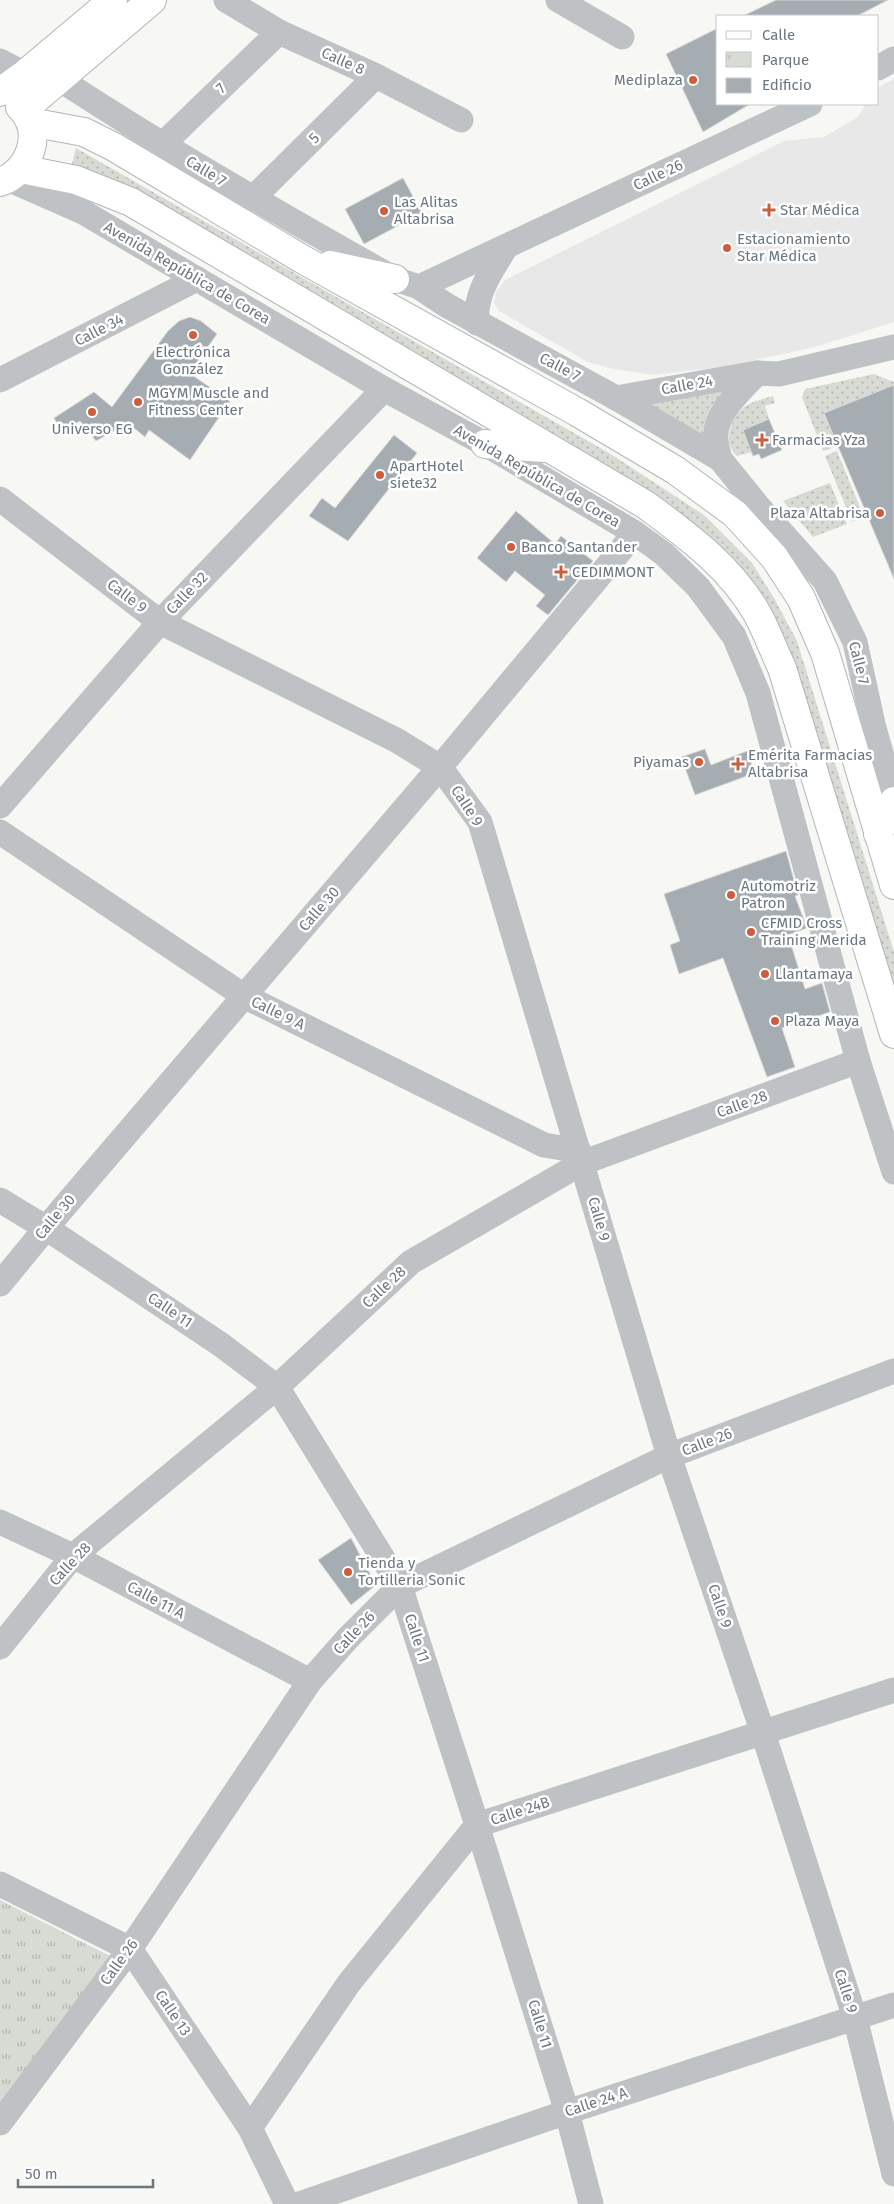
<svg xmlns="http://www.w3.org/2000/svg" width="894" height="2204" font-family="'Fira Sans',sans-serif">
  <defs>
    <pattern id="grass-dots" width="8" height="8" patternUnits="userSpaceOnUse" patternTransform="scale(1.25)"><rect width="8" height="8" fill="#d7dbd4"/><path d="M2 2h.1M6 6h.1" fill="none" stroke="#b2b6b1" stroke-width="1.8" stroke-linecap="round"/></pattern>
    <pattern id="park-tufts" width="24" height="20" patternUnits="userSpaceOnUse" patternTransform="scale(1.25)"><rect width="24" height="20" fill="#d7dbd4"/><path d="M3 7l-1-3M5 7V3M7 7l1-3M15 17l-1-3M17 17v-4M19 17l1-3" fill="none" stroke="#b2b6b1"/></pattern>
  </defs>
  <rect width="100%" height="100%" fill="#f7f7f4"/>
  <polygon fill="#e7e8e7" points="894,79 894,322 815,347 723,367 653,375 608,368 588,362 499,311 494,303 496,292 505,280 784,141 824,137 858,117 866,104 878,104 878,87"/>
  <g fill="url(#grass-dots)">
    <polygon points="76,148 609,453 704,515 752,563 774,598 797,641 894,952 894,1003 740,576 71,168"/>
    <polygon points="874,374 894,382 894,385 824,413 838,446 823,451 802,397 805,389"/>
    <polygon points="728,386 706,438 640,400"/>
    <path d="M773,396L775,403L765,406L769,419L752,452L737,456C722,443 730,419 744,407C752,401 764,399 773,396Z"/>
    <polygon points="837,451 864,517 852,522 825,456"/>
    <polygon points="830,483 847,524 813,537 783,501"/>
  </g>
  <polygon fill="url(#park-tufts)" points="0,1900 112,1957 0,2107"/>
  <g fill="#a6adb2" stroke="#d8d8d7">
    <polygon points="776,0 888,0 857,16 743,16"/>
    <polygon points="718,28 718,104 750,104 703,132 666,54"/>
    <polygon points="403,178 422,213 364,244 345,209"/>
    <polygon points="190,317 201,321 217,334 189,373 230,401 190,460 149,430 145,437 128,423 96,441 80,421 61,431 54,418 94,392 112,407 168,331 179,321"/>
    <polygon points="894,385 894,579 824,413"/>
    <polygon points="769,419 782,450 761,459 759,454 753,456 743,430"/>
    <polygon points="394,435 417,453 348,541 309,516 322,498 335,508"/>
    <polygon points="516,511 555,544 561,536 593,561 548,615 536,606 545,595 515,571 506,582 477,558"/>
    <polygon points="705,749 711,765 747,751 755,773 695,795 681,757"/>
    <polygon points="786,851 798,895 795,896 807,928 788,935 805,989 822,983 830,1012 782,1028 795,1067 767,1077 723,958 679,974 670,945 680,941 664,894"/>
    <polygon points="351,1538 376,1585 351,1605 318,1560"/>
  </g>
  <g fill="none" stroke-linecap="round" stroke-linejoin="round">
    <g stroke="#b2b6b9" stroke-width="30">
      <g id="major">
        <polyline points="0,92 25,74 113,0"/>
        <polyline points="23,110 152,0"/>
        <polyline points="30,122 84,132 114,147 302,259 577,412 675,470 735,514 774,557 801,598 825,653 894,885"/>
        <path d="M21,169L76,180L131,202L646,505C689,537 731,567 758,615C767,632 774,651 782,668L894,1034"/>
        <path d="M0,182C30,172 45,131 20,107"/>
        <polyline points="330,265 395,279"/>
        <polyline points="485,444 544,448"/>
        <polyline points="878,834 894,801"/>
      </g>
    </g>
    <g stroke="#bec2c5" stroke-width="25">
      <polyline points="226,0 279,32 376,76 461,120"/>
      <polyline points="558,0 622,37"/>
      <polyline points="0,61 25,74"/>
      <polyline points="878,68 894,59"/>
      <path d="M61,80C169,151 282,215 395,279L419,287L446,305L616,398L720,459L758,506L825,581L855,642L873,724L894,800"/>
      <polyline points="163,144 279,32"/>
      <polyline points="8,179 83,212 384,389 485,444 635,533 664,554 698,587 734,636 758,693 858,1061 894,1172"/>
      <polyline points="252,199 376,76"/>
      <polyline points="419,287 810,104"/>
      <path d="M477,323C474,294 492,270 506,247"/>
      <polyline points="0,380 197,279"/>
      <polyline points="616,398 757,373 779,374 894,347"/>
      <path d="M720,459C718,452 716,445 716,439C713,414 742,390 757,373"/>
      <polyline points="0,499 160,622 396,740 440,767 480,822 669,1456 763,1733 855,2018 894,2174"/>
      <polyline points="0,806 160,622 384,389"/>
      <polyline points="0,832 244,996 544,1145 579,1151"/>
      <polyline points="0,1200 46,1228 220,1344 277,1387 400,1586 477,1825 567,2112 591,2204"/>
      <polyline points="0,1284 46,1228 440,767 635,533"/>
      <polyline points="0,1522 73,1556 310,1681"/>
      <polyline points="0,1647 73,1556 277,1387 411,1262 582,1163 858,1061"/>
      <polyline points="0,1884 130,1949 250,2128 287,2204"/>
      <polyline points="0,2123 130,1949 310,1681 348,1638 400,1586 669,1456 894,1371"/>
      <polyline points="250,2128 349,1983 477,1825 894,1690"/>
      <polyline points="299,2204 567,2112 894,2005"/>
    </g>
    <use href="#major" stroke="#fff" stroke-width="28"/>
  </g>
  <g fill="#cc5d3f" stroke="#fff" stroke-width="2">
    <circle cx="693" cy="80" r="5"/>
    <path d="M766.5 202.5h5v5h5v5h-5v5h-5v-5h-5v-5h5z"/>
    <circle cx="384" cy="211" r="5"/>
    <circle cx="727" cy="248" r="5"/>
    <circle cx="193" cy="335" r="5"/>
    <circle cx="138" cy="402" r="5"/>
    <circle cx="92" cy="412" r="5"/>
    <path d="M759.5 432.5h5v5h5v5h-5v5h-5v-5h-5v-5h5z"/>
    <circle cx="380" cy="475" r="5"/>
    <circle cx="880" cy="513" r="5"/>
    <circle cx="511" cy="547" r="5"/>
    <path d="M558.5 564.5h5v5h5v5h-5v5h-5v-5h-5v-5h5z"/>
    <circle cx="699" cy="762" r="5"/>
    <path d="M735.5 756.5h5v5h5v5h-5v5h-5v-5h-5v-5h5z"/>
    <circle cx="731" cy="895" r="5"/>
    <circle cx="751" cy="932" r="5"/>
    <circle cx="765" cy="974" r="5"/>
    <circle cx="775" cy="1021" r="5"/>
    <circle cx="348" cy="1572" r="5"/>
  </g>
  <g text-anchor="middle" stroke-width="5" stroke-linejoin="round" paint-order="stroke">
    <g font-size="15" fill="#6a7781" stroke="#fff">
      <text transform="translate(343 61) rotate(24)" y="5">Calle 8</text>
      <text transform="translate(221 88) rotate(-44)" y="5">7</text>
      <text transform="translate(314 138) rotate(-45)" y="5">5</text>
      <text transform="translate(206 171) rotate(31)" y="5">Calle 7</text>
      <text transform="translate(658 175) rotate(-25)" y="5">Calle 26</text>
      <text transform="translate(187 273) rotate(30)" y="5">Avenida República de Corea</text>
      <text transform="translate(99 330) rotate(-27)" y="5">Calle 34</text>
      <text transform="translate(560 367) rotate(28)" y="5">Calle 7</text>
      <text transform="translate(687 385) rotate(-10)" y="5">Calle 24</text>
      <text transform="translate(537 476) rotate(30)" y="5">Avenida República de Corea</text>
      <text transform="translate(187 593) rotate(-46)" y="5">Calle 32</text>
      <text transform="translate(127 596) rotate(37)" y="5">Calle 9</text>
      <text transform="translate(859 663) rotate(76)" y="5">Calle 7</text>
      <text transform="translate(467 806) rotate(57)" y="5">Calle 9</text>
      <text transform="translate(319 909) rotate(-49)" y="5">Calle 30</text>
      <text transform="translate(278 1013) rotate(26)" y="5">Calle 9 A</text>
      <text transform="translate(742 1104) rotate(-20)" y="5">Calle 28</text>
      <text transform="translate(55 1217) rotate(-50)" y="5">Calle 30</text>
      <text transform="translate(599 1219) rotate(74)" y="5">Calle 9</text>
      <text transform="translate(384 1287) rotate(-43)" y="5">Calle 28</text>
      <text transform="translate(170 1310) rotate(34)" y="5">Calle 11</text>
      <text transform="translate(707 1442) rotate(-21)" y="5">Calle 26</text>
      <text transform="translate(70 1564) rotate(-47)" y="5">Calle 28</text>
      <text transform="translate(156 1600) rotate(28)" y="5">Calle 11 A</text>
      <text transform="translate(720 1606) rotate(71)" y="5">Calle 9</text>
      <text transform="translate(354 1633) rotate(-47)" y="5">Calle 26</text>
      <text transform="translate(417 1638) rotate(72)" y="5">Calle 11</text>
      <text transform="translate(520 1811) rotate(-18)" y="5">Calle 24B</text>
      <text transform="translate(119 1962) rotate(-54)" y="5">Calle 26</text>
      <text transform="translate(846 1991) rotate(72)" y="5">Calle 9</text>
      <text transform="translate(173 2013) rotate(56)" y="5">Calle 13</text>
      <text transform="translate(540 2024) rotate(73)" y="5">Calle 11</text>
      <text transform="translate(596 2102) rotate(-18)" y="5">Calle 24 A</text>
    </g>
    <g font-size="15" fill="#6a7781" stroke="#fff" text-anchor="start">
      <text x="683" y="85" text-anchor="end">Mediplaza</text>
      <text x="394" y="207">Las Alitas<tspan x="394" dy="17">Altabrisa</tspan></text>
      <text x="780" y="215">Star Médica</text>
      <text x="737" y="244">Estacionamiento<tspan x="737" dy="17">Star Médica</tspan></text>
      <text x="193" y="357" text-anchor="middle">Electrónica<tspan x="193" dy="17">González</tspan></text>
      <text x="148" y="398">MGYM Muscle and<tspan x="148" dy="17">Fitness Center</tspan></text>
      <text x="92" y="434" text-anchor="middle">Universo EG</text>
      <text x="772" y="445">Farmacias Yza</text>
      <text x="390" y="471">ApartHotel<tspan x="390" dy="17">siete32</tspan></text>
      <text x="870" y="518" text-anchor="end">Plaza Altabrisa</text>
      <text x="521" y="552">Banco Santander</text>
      <text x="572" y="577">CEDIMMONT</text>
      <text x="748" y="760">Emérita Farmacias<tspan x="748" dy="17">Altabrisa</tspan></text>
      <text x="689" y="767" text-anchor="end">Piyamas</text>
      <text x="741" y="891">Automotriz<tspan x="741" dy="17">Patron</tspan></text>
      <text x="761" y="928">CFMID Cross<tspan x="761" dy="17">Training Merida</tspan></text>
      <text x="775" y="979">Llantamaya</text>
      <text x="785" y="1026">Plaza Maya</text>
      <text x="358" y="1568">Tienda y<tspan x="358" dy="17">Tortilleria Sonic</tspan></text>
    </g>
  </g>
  <rect x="716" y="15" width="162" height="90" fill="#ffffff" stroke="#c3c9cd"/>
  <rect x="726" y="31" width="25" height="8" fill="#ffffff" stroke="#c3c9cd"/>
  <text x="762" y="40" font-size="15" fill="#6a7781">Calle</text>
  <rect x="726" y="52" width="25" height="15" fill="url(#park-tufts)" stroke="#c3c9cd"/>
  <text x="762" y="65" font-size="15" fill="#6a7781">Parque</text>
  <rect x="726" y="78" width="25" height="15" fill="#a6adb2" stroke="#c3c9cd"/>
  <text x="762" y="90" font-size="15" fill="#6a7781">Edificio</text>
  <path d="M18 2179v8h135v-8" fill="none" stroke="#6a7781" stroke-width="2.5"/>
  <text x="25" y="2179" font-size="15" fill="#6a7781" stroke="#ffffff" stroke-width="4" paint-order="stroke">50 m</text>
</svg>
